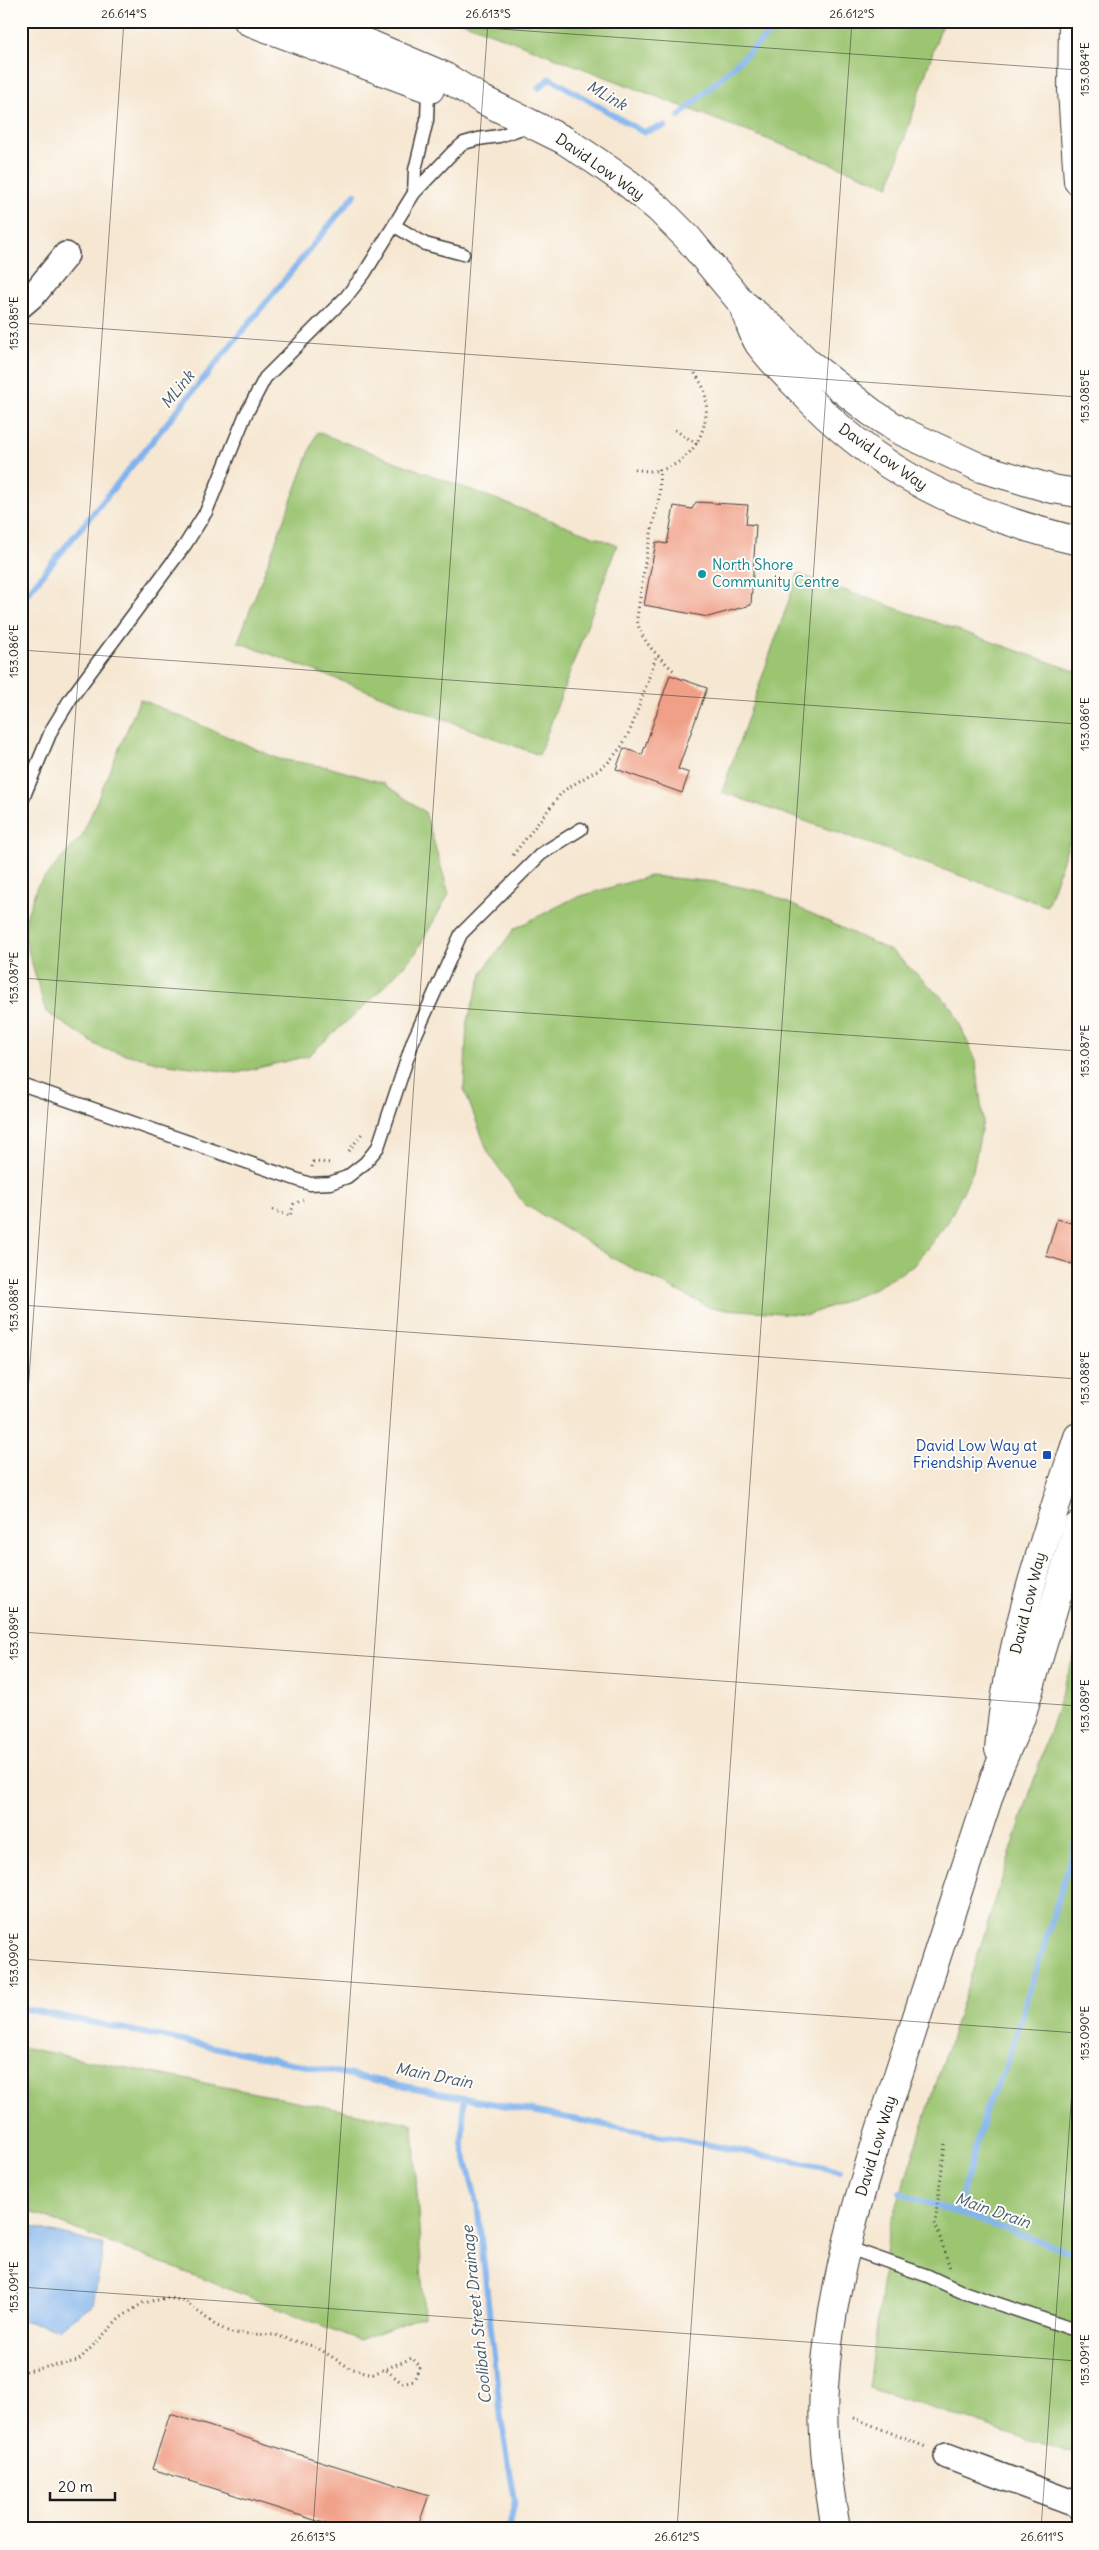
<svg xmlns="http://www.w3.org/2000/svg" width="1099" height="2550" font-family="Delius,sans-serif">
  <rect width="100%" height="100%" fill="#fdfcf7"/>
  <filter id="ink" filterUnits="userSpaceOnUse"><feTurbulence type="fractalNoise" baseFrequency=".02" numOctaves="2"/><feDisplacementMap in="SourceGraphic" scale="10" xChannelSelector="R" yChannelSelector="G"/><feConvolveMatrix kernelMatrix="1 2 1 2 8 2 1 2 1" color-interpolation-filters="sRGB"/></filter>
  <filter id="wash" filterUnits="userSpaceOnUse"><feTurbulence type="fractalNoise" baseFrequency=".0096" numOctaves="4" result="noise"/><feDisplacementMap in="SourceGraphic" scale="20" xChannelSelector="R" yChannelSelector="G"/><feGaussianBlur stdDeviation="1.12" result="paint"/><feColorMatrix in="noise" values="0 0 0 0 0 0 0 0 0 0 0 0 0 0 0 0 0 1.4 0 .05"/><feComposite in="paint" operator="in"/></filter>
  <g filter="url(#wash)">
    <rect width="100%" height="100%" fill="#f6e7d2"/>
    <g fill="#9cc572" stroke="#5c7047">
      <polygon points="460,21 943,21 889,186"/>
      <polygon points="317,432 617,545 539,755 238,642"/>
      <polygon points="798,574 1078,672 1078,817 1047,906 722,792"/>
      <polygon points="140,699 279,759 328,767 383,783 425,812 449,894 415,954 373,998 308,1056 237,1073 161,1063 101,1048 46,1012 22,929 37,886 82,836"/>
      <polygon points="650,876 716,882 765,892 893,952 952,1007 976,1061 983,1121 973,1171 948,1222 913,1266 868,1292 808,1315 711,1308 618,1261 524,1204 488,1152 464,1089 467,1022 483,971 514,929 574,898"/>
      <polygon points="1078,1643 1078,2455 869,2388 889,2230"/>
      <polygon points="21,2047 413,2124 424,2316 359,2340 21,2208"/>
    </g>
    <polygon fill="#81b3ed" stroke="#4e6884" points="21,2224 104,2245 93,2304 58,2329 21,2320"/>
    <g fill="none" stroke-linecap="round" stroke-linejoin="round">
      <g stroke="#81b3ed" stroke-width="6">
        <polyline points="539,88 550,78 643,132 665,126"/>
        <polyline points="679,116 783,21"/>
        <polyline points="21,601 355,194"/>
        <polyline points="21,2008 464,2098 840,2170"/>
        <polyline points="464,2098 462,2144 477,2203 501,2418 515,2501 509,2529"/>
        <polyline points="900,2193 1078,2254"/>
        <polyline points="957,2212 987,2105 1005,2069 1078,1836"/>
      </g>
    </g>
    <g id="blocks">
      <g fill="#f1a088">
        <polygon points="696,502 748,505 746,524 756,525 751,605 708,617 644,605 656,542 667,544 674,506 692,509"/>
        <polygon points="670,675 707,688 678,769 689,773 682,793 616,769 624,748 642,755"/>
        <polygon points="1057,1219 1078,1225 1078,1246 1072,1264 1046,1256"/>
        <polygon points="170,2414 429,2495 417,2529 343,2529 152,2469"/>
      </g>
    </g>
  </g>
  <g filter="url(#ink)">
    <use href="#blocks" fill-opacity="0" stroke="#3d3a37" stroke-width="1"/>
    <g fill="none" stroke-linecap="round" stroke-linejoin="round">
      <g stroke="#3d3a37" stroke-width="15">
        <g id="lane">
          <polyline points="414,193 415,170 427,120 428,88"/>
          <polyline points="395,226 425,244 463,254"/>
          <polyline points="21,803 52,729 71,698 185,545 206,512 245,416 265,378 346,297 364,274 414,193 453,152 464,143 478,139 499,136 531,125"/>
          <polyline points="21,1084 310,1184 330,1183 347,1177 365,1163 378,1147 413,1041 461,934 541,854 581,829"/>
          <polyline points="846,2247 928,2276 960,2291 1078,2331"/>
        </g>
      </g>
      <g stroke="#3d3a37" stroke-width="28">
        <g id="street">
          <polyline points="21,305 35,293 66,255"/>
          <polyline points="947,2456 1078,2505"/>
        </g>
      </g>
      <g stroke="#3d3a37" stroke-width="30">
        <g id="primary">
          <polyline points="248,21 430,89"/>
          <polyline points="316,21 442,75 483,100 564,140 596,161 629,184 659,209 687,237 741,302 777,332 807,362 871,412 899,430 981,468 1052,489 1078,493"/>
          <polyline points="1073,21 1072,91 1078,181"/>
          <path d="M743,305C748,318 752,333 759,344C770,359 784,373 797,386C876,473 966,514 1078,541"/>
          <path d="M999,1749C1008,1642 1045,1538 1078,1437"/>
          <path d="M836,2529C828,2482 821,2436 824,2388C830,2279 866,2172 900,2069C932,1971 964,1872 996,1774L1021,1717L1078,1526"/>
        </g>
      </g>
      <g stroke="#3d3a37" stroke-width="3" stroke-dasharray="1 4" stroke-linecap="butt">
        <polyline points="675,430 697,444"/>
        <path d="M635,469C680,481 714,436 705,393C704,386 698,379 695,373"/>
        <path d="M659,469L660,493L646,556L637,618C639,640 659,657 674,671"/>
        <polyline points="513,855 563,791 607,764 622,746 632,726 657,654"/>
        <polyline points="349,1151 363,1132"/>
        <polyline points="312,1167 313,1162 332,1163"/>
        <polyline points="273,1210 290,1216 294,1204 303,1200"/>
        <polyline points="945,2144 935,2223 950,2268"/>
        <polyline points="21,2372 78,2361 120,2318 143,2303 167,2298 185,2301 215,2325 232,2333 275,2335 316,2347 350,2368 373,2374 412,2358 420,2366 414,2380 402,2383 385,2369"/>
        <polyline points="854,2418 926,2447"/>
      </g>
      <use href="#lane" stroke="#fff" stroke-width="12"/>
      <use href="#street" stroke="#fff" stroke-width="25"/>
      <use href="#primary" stroke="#fff" stroke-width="28"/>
    </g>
  </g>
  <path fill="none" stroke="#1c1c1c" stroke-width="1" stroke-opacity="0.45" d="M387,21L1078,70M21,323L1078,397M21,650L1078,724M21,978L1078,1051M21,1305L1078,1379M21,1493L124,21M21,1632L1078,1706M21,1959L1078,2033M21,2287L1078,2361M313,2529L488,21M677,2529L852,21M1041,2529L1078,2005"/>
  <circle fill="#0f9aa8" stroke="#fdfcf7" stroke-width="2" cx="702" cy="574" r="5"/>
  <rect fill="#1a4fb4" stroke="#fdfcf7" stroke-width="2" x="1042" y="1450" width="10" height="10" rx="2.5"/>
  <g text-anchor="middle" stroke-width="4" stroke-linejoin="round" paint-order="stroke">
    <g font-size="15" fill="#1c1c1c" stroke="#fdfcf7">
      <text transform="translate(600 167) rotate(35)" y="5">David Low Way</text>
      <text transform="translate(883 457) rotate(35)" y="5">David Low Way</text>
      <text transform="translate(1028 1603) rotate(-76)" y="5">David Low Way</text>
      <text transform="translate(876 2146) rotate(-73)" y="5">David Low Way</text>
    </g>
    <g font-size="15" fill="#0d838f" stroke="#fdfcf7" text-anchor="start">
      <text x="712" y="570">North Shore<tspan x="712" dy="17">Community Centre</tspan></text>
    </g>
    <g font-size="15" fill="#164399" stroke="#fdfcf7" text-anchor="end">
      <text x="1037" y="1451">David Low Way at<tspan x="1037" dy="17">Friendship Avenue</tspan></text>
    </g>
    <g font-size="16" font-style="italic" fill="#445870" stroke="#fdfcf7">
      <text transform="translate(607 95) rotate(30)" y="6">MLink</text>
      <text transform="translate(177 389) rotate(-51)" y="6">MLink</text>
      <text transform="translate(434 2075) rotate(11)" y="6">Main Drain</text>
      <text transform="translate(993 2210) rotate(19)" y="6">Main Drain</text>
      <text transform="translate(476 2315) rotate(-96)" y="6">Coolibah Street Drainage</text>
    </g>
  </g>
  <rect width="1099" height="2550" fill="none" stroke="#fdfcf7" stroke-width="55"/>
  <path d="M50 2492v8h65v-8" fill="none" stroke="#1c1c1c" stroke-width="2.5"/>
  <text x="58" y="2492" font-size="15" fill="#1c1c1c" stroke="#fdfcf7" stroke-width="4" paint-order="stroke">20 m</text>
  <rect x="28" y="28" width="1044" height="2494" fill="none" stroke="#1c1c1c" stroke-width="2"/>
  <g font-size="12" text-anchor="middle" fill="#1c1c1c">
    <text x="124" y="18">26.614°S</text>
    <text x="488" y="18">26.613°S</text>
    <text x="852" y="18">26.612°S</text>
    <text transform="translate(1085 69) rotate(-90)" y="4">153.084°E</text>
    <text transform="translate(14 323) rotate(-90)" y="4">153.085°E</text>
    <text transform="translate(1085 396) rotate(-90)" y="4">153.085°E</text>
    <text transform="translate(14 651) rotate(-90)" y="4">153.086°E</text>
    <text transform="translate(1085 724) rotate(-90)" y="4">153.086°E</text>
    <text transform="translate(14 978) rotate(-90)" y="4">153.087°E</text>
    <text transform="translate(1085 1051) rotate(-90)" y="4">153.087°E</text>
    <text transform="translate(14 1305) rotate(-90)" y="4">153.088°E</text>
    <text transform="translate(1085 1378) rotate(-90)" y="4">153.088°E</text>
    <text transform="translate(14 1633) rotate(-90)" y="4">153.089°E</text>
    <text transform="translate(1085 1706) rotate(-90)" y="4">153.089°E</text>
    <text transform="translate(14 1960) rotate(-90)" y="4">153.090°E</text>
    <text transform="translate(1085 2033) rotate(-90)" y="4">153.090°E</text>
    <text transform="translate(14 2287) rotate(-90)" y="4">153.091°E</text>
    <text transform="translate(1085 2360) rotate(-90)" y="4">153.091°E</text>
    <text x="313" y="2541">26.613°S</text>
    <text x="677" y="2541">26.612°S</text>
    <text x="1042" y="2541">26.611°S</text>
  </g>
</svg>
